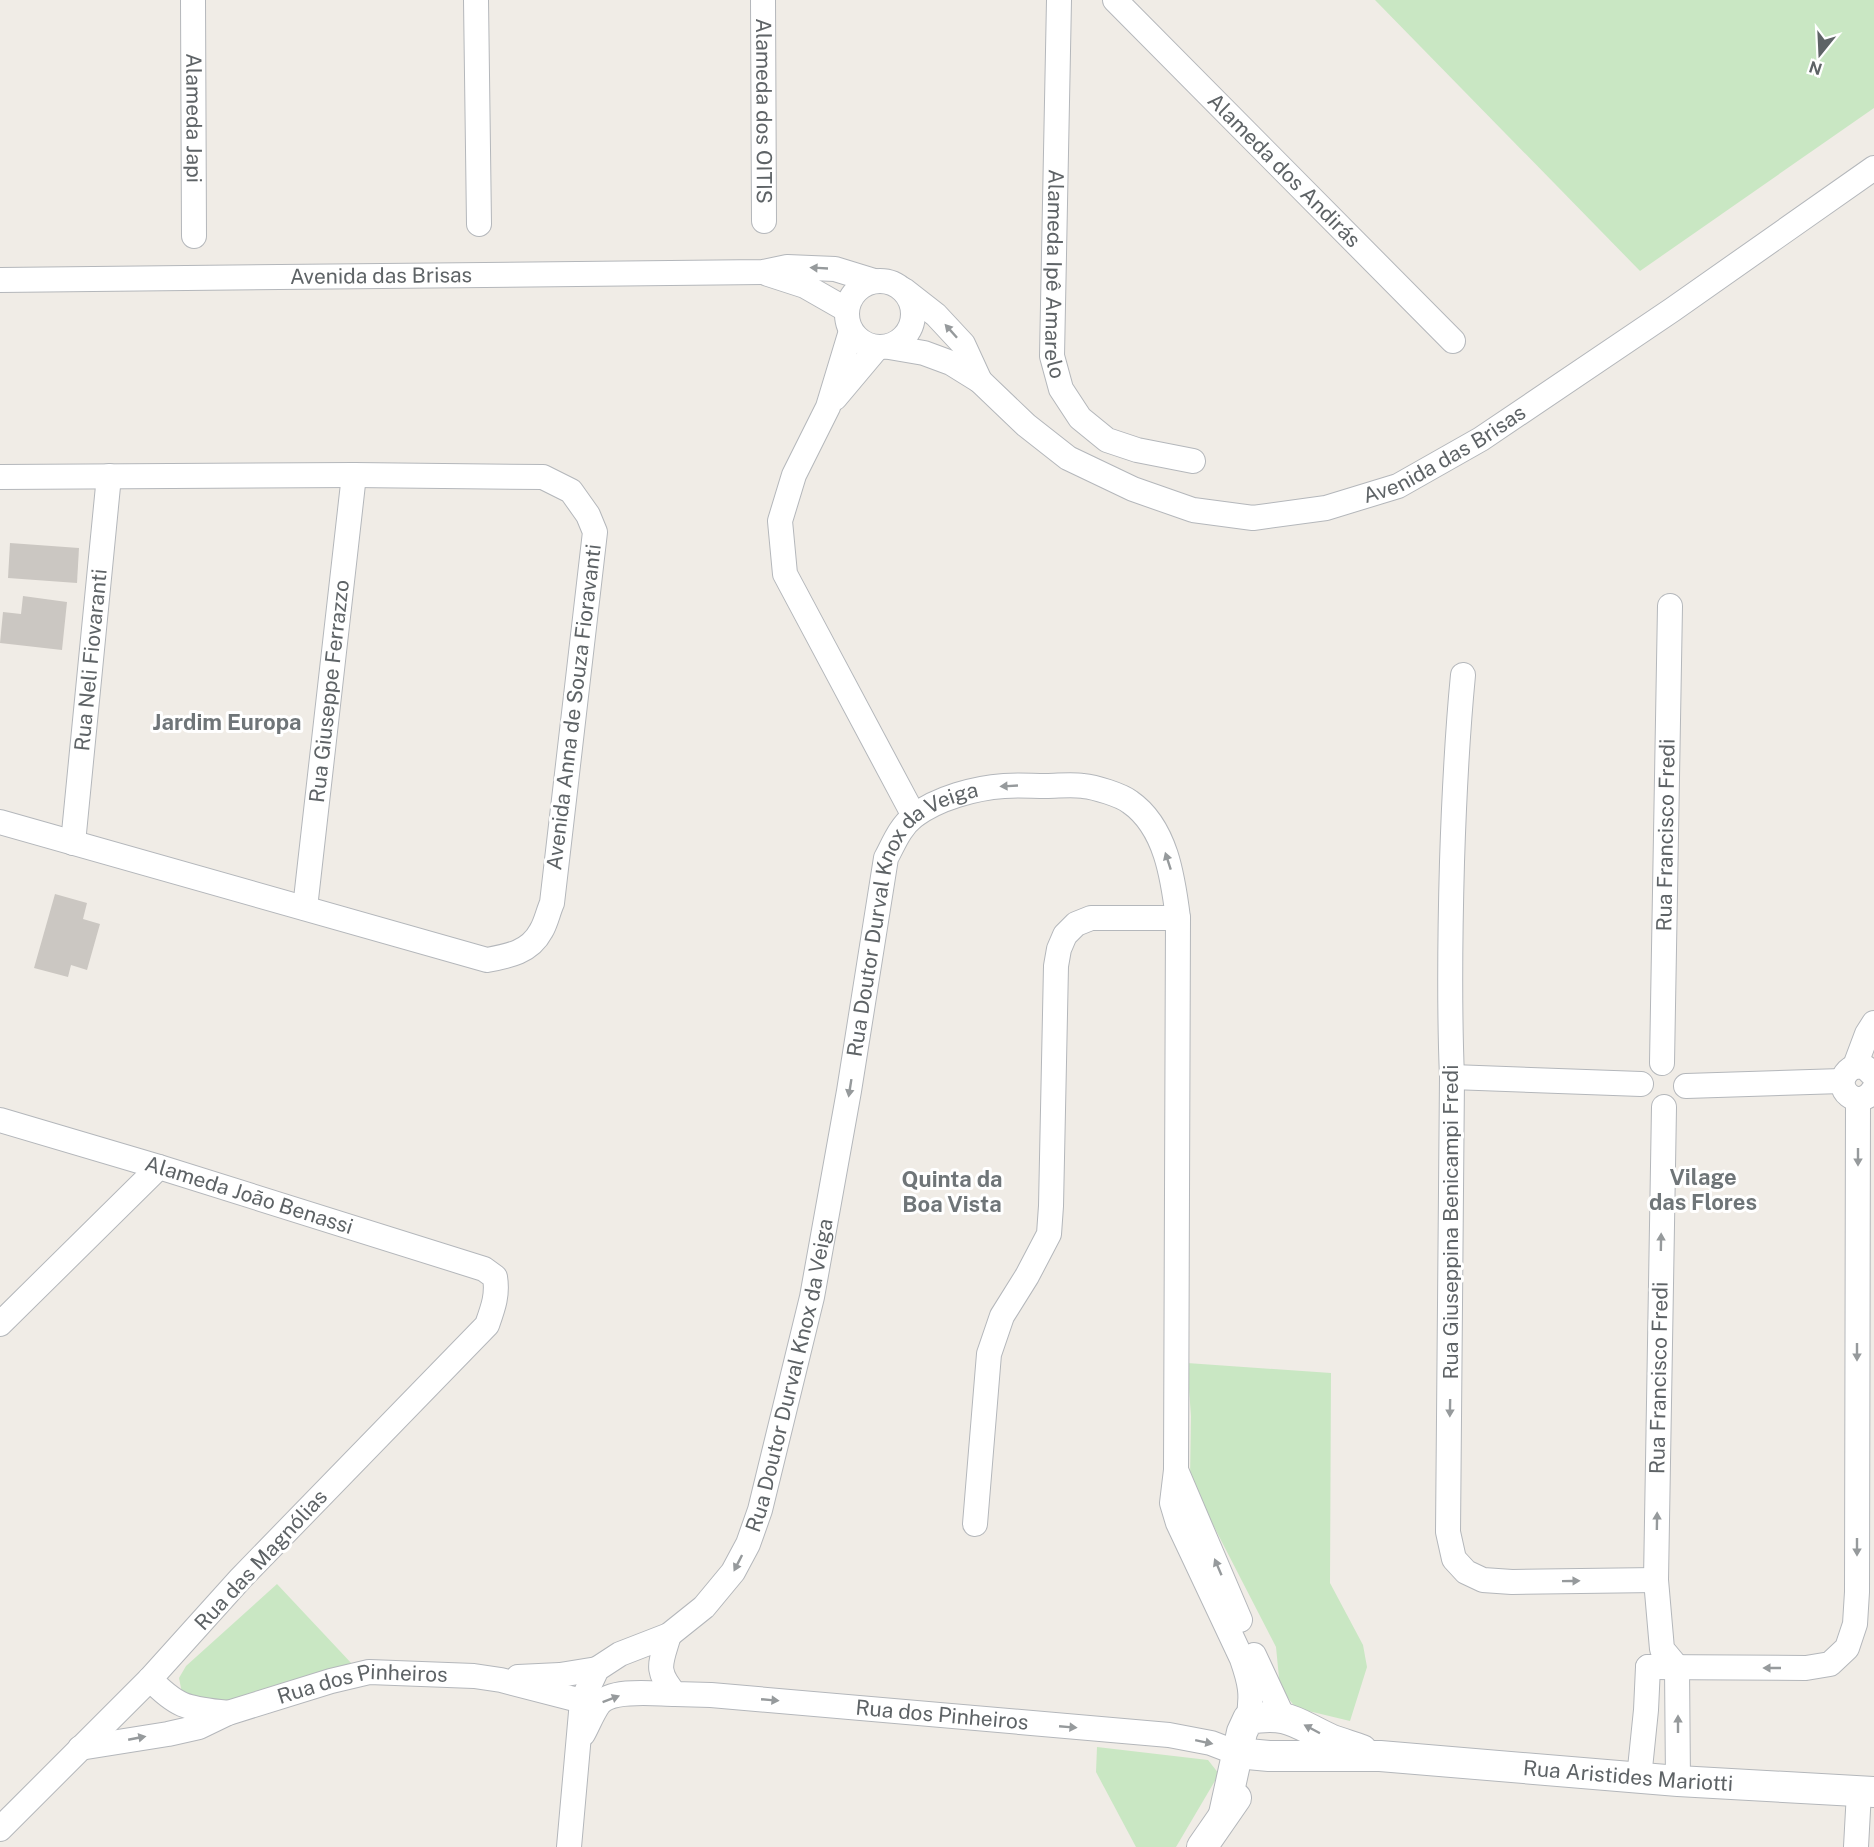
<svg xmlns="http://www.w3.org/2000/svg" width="1874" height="1847" font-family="'Public Sans',sans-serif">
  <rect width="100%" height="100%" fill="#f0ece6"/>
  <g fill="#c9e7c3">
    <polygon points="1375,0 1874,0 1874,108 1640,271"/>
    <polygon points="1187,1363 1331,1373 1330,1583 1363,1645 1367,1667 1350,1721 1296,1708 1280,1688 1276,1647 1190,1480 1191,1416"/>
    <polygon points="277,1584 353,1665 230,1700 196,1704 182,1693 179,1678 186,1666"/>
    <polygon points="1097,1747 1208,1760 1219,1774 1176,1847 1136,1847 1096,1772"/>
  </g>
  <g fill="#cbc7c2">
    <polygon points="10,543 79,548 77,583 8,578"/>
    <polygon points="23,596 67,602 62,650 0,643 3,612 21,614"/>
    <polygon points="55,894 87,903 83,919 100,924 87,970 71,965 68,977 34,968"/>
  </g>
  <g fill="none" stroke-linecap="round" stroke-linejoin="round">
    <g stroke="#b4b7bb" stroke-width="26">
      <g id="minor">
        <path id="s1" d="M193,0L194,236"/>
        <polyline points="476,0 479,224"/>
        <path id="s2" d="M763,0L764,221"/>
        <path id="s3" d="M1059,0L1052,356L1061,389L1080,418L1107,440L1137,450L1193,461"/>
        <path id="s4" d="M1115,0L1453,341"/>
        <polyline points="768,274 805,286 847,310"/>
        <path id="s5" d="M0,280L763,272L787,267L835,269L874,281"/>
        <circle cx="880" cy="314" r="33"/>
        <polyline points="904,290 936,315 963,344 980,381"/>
        <polyline points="851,331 828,407 794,475 780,521 785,574 914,816"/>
        <path id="s6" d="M889,347L924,353L951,363L980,381L1026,425L1068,458L1133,489L1193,510L1253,518L1326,508L1398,486L1481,439L1672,310L1874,168"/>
        <polyline points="835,398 877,348"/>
        <path d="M0,477L354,475L543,477L571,491L588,515L595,532L552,903C548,912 546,923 541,931C530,952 509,956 487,960L0,822"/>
        <path d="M1463,675C1457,737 1454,799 1452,862C1450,934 1449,1005 1452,1077L1448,1532L1454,1559L1466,1572L1483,1580L1512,1582L1656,1580"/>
        <path id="s7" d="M73,843L109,476"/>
        <path id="s8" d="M305,908L354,475"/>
        <path id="s9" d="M1662,1063L1670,606"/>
        <polyline points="1855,1066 1867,1034 1874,1023"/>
        <path d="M1874,1076L1865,1067C1859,1066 1853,1066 1848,1071C1831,1088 1859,1113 1874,1089"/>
        <polyline points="1452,1077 1641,1084"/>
        <polyline points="1686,1086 1842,1081"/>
        <polyline points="1664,1107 1656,1580 1662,1649 1677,1667"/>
        <path id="s10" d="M0,1120L159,1167L484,1269L495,1277C498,1295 493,1308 487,1325L241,1578L150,1679L0,1829"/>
        <polyline points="0,1324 159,1167"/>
        <polyline points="1176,1470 1240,1620"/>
        <polyline points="975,1524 989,1354 1002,1316 1027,1276 1049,1234 1051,1206 1056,966 1059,949 1065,935 1076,924 1091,918 1178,918"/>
        <path id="s11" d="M669,1635C661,1663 654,1670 675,1694L711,1695L1169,1735L1211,1743L1237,1753"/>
        <polyline points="1254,1655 1283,1717"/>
        <polyline points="1648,1667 1806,1668 1830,1664 1847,1648 1855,1624 1857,1592 1858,1099"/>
        <polyline points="1677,1667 1678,1781"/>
        <polyline points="518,1677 560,1675 597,1669"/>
        <path d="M150,1679C179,1709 188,1708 228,1713"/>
        <path d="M583,1734C588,1725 593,1712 599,1704C612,1688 656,1694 675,1694"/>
        <path id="s12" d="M80,1748L168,1734L199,1727L228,1713L331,1681L369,1672L474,1676L501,1680L582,1701"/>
        <polyline points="1639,1778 1646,1710 1648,1667"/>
        <path id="s13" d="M569,1847L582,1701L597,1669L620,1654L669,1635L704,1607L733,1572L748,1544L760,1510L812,1297L849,1091L886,858C894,843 900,827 914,816C938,798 975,788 1004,786C1018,785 1032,786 1046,786C1058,786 1071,784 1083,786C1095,787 1121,795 1130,802C1166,827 1173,878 1178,918L1176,1470L1172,1503L1178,1523L1242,1659C1250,1682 1253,1695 1248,1719"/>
        <polyline points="1856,1847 1859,1792"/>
      </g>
    </g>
    <g stroke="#b4b7bb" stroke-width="32">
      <g id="tertiary">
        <path id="s14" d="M1237,1753L1269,1756H1380L1678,1781L1874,1792"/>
        <path d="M1224,1814L1242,1732L1248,1719C1289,1712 1295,1723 1330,1739C1340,1743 1351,1746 1362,1750"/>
        <polyline points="1202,1847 1236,1798"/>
      </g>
    </g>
    <use href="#minor" stroke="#fff" stroke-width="24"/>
    <use href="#tertiary" stroke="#fff" stroke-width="30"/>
  </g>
  <defs><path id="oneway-solid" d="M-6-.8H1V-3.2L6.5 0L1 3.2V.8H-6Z" transform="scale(1.5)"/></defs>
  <g fill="#969a9c">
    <use href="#oneway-solid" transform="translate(819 268) rotate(-177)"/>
    <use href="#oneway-solid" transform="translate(951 331) rotate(-132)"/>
    <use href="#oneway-solid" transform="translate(1009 786) rotate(177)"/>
    <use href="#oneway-solid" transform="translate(1168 861) rotate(-108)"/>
    <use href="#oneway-solid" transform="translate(850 1088) rotate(99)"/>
    <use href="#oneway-solid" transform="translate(1858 1157) rotate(90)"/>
    <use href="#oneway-solid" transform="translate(1661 1242) rotate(-89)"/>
    <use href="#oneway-solid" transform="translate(1857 1352) rotate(90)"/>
    <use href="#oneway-solid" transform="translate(1450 1408) rotate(91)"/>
    <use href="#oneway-solid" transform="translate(1657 1521) rotate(-89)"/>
    <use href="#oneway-solid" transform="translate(1857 1547) rotate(90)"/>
    <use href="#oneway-solid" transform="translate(738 1563) rotate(117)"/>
    <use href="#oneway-solid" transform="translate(1218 1567) rotate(-113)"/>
    <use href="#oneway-solid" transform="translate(1571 1581) rotate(-1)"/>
    <use href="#oneway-solid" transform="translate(1772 1668) rotate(-180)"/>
    <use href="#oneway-solid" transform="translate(611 1699) rotate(-21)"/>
    <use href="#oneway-solid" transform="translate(770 1700) rotate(5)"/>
    <use href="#oneway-solid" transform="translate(1678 1724) rotate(-90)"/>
    <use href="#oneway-solid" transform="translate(1068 1727) rotate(5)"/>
    <use href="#oneway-solid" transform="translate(1312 1729) rotate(-152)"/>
    <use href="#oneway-solid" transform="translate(137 1738) rotate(-11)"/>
    <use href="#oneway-solid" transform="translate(1204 1742) rotate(12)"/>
  </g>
  <g text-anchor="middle" stroke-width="6" stroke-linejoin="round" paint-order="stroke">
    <g font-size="21" fill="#5e6366" stroke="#fff">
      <text dy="7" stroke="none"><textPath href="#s2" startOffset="111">Alameda dos OITIS</textPath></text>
      <text dy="7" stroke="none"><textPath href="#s1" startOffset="118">Alameda Japi</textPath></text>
      <text dy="7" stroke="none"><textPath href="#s4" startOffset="240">Alameda dos Andirás</textPath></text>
      <text dy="7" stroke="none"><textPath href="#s3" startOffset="274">Alameda Ipê Amarelo</textPath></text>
      <text dy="7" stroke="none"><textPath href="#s5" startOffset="381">Avenida das Brisas</textPath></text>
      <text dy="7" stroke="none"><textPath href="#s6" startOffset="616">Avenida das Brisas</textPath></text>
      <text dy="7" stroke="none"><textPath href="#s7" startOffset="184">Rua Neli Fiovaranti</textPath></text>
      <text dy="7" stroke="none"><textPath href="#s8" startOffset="218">Rua Giuseppe Ferrazzo</textPath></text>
      <text transform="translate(574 707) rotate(-83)" y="7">Avenida Anna de Souza Fioravanti</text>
      <text dy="7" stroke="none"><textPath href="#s9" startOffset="228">Rua Francisco Fredi</textPath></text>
      <text dy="7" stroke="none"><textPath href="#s13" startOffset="1044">Rua Doutor Durval Knox da Veiga</textPath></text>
      <text dy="7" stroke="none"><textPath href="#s10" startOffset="260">Alameda João Benassi</textPath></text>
      <text transform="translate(1451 1222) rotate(-90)" y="7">Rua Giuseppina Benicampi Fredi</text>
      <text dy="7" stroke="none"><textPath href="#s13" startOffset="558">Rua Doutor Durval Knox da Veiga</textPath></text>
      <text transform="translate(1659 1378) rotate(-89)" y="7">Rua Francisco Fredi</text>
      <text transform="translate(261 1560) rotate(-47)" y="7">Rua das Magnólias</text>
      <text dy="7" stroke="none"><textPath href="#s12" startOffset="292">Rua dos Pinheiros</textPath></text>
      <text dy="7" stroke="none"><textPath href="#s11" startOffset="332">Rua dos Pinheiros</textPath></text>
      <text dy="7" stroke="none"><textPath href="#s14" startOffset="392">Rua Aristides Mariotti</textPath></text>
    </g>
    <g font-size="22" font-weight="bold" fill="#6f7578" stroke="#fff">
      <text x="227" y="730">Jardim Europa</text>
      <text x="1703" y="1185">Vilage<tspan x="1703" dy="25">das Flores</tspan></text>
      <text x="952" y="1187">Quinta da<tspan x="952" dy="25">Boa Vista</tspan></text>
    </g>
  </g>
  <g transform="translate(1820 54) rotate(198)" stroke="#ffffff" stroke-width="4.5" paint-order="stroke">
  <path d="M0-4.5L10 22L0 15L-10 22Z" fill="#5e6366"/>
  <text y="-9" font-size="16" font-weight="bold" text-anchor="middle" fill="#5e6366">N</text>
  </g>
</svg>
